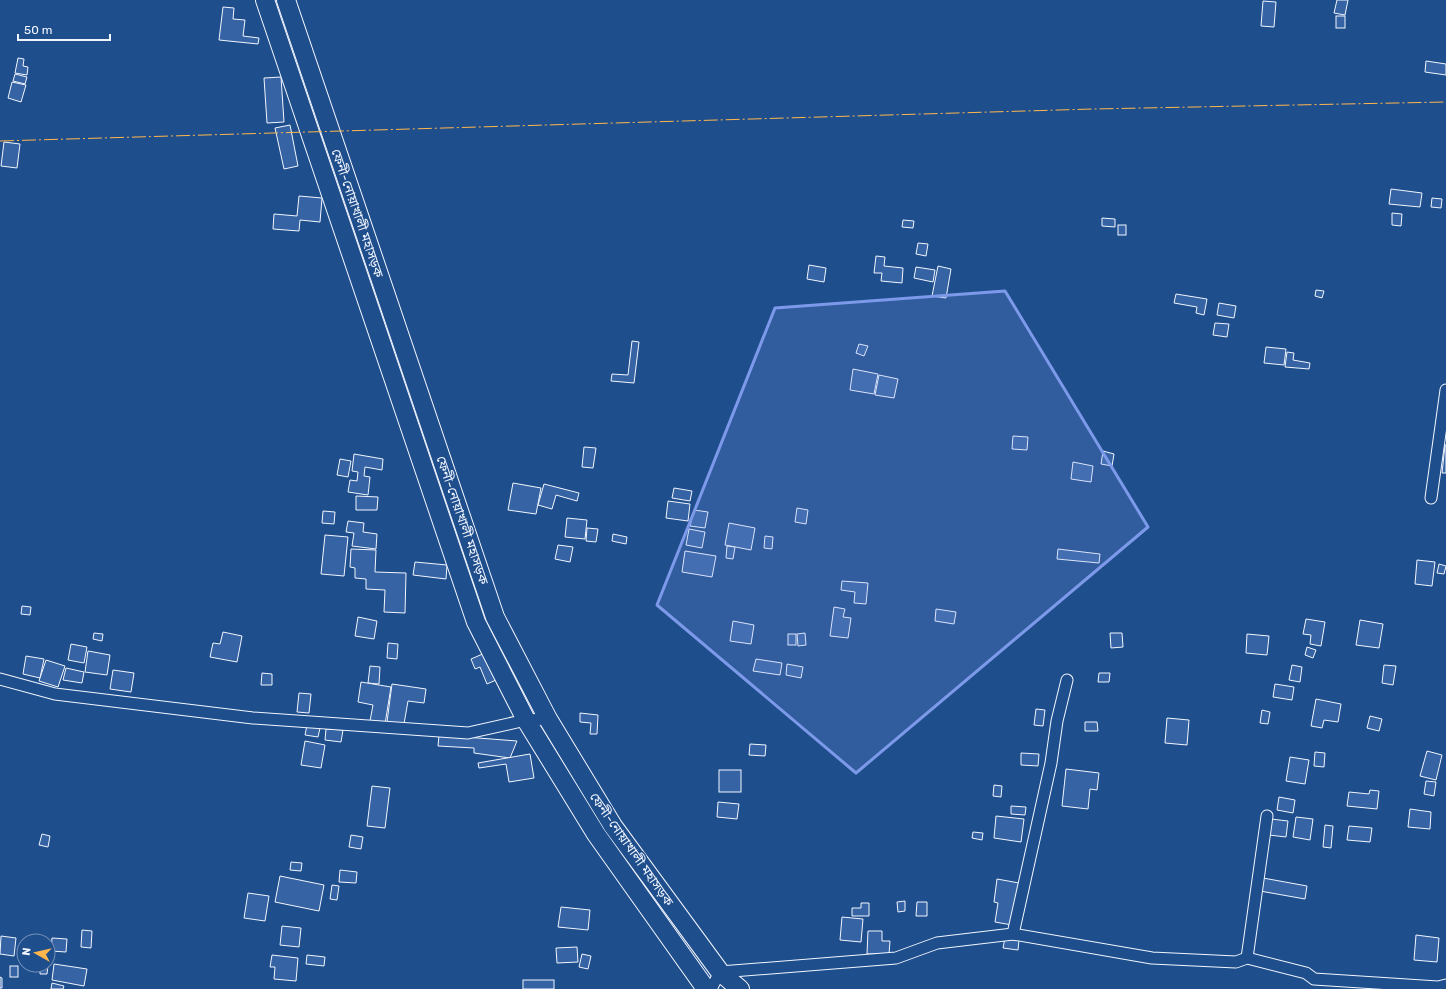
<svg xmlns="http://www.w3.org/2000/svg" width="1446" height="989" font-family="Rubik,'Noto Sans Bengali',sans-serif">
  <rect width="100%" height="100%" fill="#1f4e8c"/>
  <g fill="#3563a3" stroke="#f2f6ff">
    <polygon points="1337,0 1348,0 1345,15 1334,13"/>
    <polygon points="1263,1 1276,2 1274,27 1261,26"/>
    <polygon points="223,7 234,8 233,19 245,20 243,36 259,38 258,44 219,40"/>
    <rect x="1336" y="16" width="9" height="12"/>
    <polygon points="18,58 24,59 23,66 28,67 27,75 15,73"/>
    <polygon points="1426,61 1446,64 1446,75 1425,72"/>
    <polygon points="15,74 27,77 25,84 13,81"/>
    <polygon points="281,77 284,122 267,123 264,78"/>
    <polygon points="12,82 26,85 21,102 8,98"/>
    <polygon points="290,125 298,166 284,169 275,128"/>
    <polygon points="4,142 20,144 17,168 1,166"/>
    <polygon points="1391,189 1422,193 1420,207 1389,204"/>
    <polygon points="299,196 322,198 320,222 300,220 299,231 273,229 274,214 297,216"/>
    <polygon points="1432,198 1442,199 1441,208 1431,207"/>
    <polygon points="1392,213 1402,214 1401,226 1392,225"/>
    <polygon points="1102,218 1115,219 1115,227 1102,226"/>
    <polygon points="903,220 914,221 913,228 902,227"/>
    <rect x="1118" y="225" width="8" height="10"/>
    <polygon points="918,243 928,244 926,256 916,254"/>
    <polygon points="876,256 885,257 884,266 903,268 902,283 881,281 882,273 874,273"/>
    <polygon points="809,265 826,268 824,282 807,279"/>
    <polygon points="938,266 951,269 946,298 932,296"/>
    <polygon points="916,267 935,270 933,282 914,278"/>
    <polygon points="1316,290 1324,291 1322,298 1315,296"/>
    <polygon points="1176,294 1207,299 1204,315 1196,313 1197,307 1174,303"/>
    <polygon points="1219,303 1236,306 1234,318 1217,315"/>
    <polygon points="1215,323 1229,324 1227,337 1213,335"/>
    <polygon points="632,341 639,342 634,383 611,381 612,374 628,375"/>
    <polygon points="859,344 868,346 864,356 856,353"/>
    <polygon points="1266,347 1286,349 1284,365 1264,363"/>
    <polygon points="1287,352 1294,353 1293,360 1310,363 1309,369 1285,367"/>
    <polygon points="853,369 878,374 874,394 850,390"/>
    <polygon points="879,375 898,379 894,398 875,395"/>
    <polygon points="1013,436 1028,437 1027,450 1012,449"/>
    <polygon points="1445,445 1446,445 1446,473 1442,473"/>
    <polygon points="584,447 596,448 593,468 582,467"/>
    <polygon points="1103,451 1114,454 1112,466 1101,464"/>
    <polygon points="354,454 383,459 382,470 365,467 364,476 370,477 368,495 348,492 350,480 357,481 358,472 352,471"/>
    <polygon points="340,459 351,461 348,477 337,475"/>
    <polygon points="1073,462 1093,466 1091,482 1071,479"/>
    <polygon points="513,483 541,488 536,514 508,510"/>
    <polygon points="544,484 579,493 577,501 556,495 552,509 538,505"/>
    <polygon points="674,488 692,491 690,501 672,498"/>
    <polygon points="356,496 378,497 377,510 356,510"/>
    <polygon points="668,501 690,504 688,521 666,518"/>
    <polygon points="797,508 808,510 806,524 795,522"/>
    <polygon points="694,510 708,512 705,528 690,526"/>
    <polygon points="323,511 335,512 334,524 322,523"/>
    <polygon points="567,518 587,520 585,539 565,537"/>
    <polygon points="348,521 364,523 363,532 377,534 376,549 352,546 354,533 346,532"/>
    <polygon points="729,523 755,528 751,550 725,545"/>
    <polygon points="587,528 598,529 596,542 586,541"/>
    <polygon points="689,529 705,532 702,548 686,545"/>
    <polygon points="613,534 627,537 626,544 612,541"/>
    <polygon points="325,535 348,537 344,576 321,574"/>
    <polygon points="765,536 773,537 772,549 764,548"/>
    <polygon points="558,545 573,547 570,562 555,559"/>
    <polygon points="727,546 735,547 733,559 726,558"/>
    <polygon points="351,549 376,550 375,572 406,573 405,613 384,612 385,590 366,589 366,579 355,578 355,568 350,567"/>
    <polygon points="1058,549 1100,554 1099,563 1057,559"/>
    <polygon points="685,551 716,556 712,577 682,572"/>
    <polygon points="1417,560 1435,562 1432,586 1415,584"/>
    <polygon points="415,562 447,565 446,579 413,575"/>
    <polygon points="1439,564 1446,566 1444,574 1437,573"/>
    <polygon points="842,581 868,583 866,604 854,603 855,592 841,590"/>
    <polygon points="22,606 31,607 30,615 21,614"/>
    <polygon points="834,607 845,609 843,617 851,618 848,638 830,636"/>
    <polygon points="936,609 956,612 954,624 935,621"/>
    <polygon points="358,617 377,621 374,639 355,636"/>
    <polygon points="1306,619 1325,622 1321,646 1310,644 1311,635 1303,634"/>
    <polygon points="1360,620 1383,624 1379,648 1356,645"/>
    <polygon points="733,621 754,625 751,644 730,641"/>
    <polygon points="223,632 242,636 237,662 210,657 213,643 220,644"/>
    <polygon points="94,633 103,634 102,641 93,639"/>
    <polygon points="805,633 806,645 798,646 797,634"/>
    <polygon points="1110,633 1122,633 1123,647 1111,648"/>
    <rect x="788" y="634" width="8" height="11"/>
    <polygon points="1247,634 1269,636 1267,655 1246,653"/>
    <polygon points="388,643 398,644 397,659 387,658"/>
    <polygon points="71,644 87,647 84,663 68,660"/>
    <polygon points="1307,647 1316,650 1313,658 1305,655"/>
    <polygon points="88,651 110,655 107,675 85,672"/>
    <polygon points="485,653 496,680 487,684 480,667 475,669 471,659"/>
    <polygon points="26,656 44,659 40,678 23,674"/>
    <polygon points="756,659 782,663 780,675 753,671"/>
    <polygon points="46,660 65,666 58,687 39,681"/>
    <polygon points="787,664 803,667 801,678 786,675"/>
    <polygon points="1292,665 1302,667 1300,682 1289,680"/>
    <polygon points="1384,665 1396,666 1393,685 1382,683"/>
    <polygon points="370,666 380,667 379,684 368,683"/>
    <polygon points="66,668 84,672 82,683 63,680"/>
    <polygon points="113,670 134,673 131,692 110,689"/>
    <polygon points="262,673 272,674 272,685 261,685"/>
    <polygon points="1099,673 1110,673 1109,682 1098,682"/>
    <polygon points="361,682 391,687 385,724 370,721 373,705 358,702"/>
    <polygon points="392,684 426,689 424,703 408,701 404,724 387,722"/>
    <polygon points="1275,684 1294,687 1292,700 1273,697"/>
    <polygon points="299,693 311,694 309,713 297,712"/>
    <polygon points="1316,699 1341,704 1338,722 1324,720 1322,728 1311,726"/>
    <polygon points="1036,709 1045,710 1043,726 1034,725"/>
    <polygon points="1262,710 1270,712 1268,724 1260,723"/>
    <polygon points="580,713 598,715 597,734 590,734 591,723 580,722"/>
    <polygon points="1370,716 1382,719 1379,731 1367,728"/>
    <polygon points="1167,718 1189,720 1187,745 1165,743"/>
    <polygon points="1085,722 1097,722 1098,731 1085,731"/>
    <polygon points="307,725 320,728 318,737 305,735"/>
    <polygon points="326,729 343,730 341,742 325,740"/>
    <polygon points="439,735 517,741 510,758 474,753 474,748 438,746"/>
    <polygon points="305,741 325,745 321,768 301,765"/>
    <polygon points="750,744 766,745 765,756 749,755"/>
    <polygon points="1427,751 1442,755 1436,780 1420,776"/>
    <polygon points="1315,752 1325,753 1324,767 1314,766"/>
    <polygon points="1021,753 1039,754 1038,766 1021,765"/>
    <polygon points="530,754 534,778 509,782 506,764 479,768 478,763"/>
    <polygon points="1290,757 1309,760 1305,784 1286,781"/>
    <polygon points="1066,769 1099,773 1097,790 1090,789 1088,809 1062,806"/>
    <rect x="719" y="770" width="22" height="22"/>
    <polygon points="1426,781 1436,782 1434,796 1424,794"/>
    <polygon points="994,785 1002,786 1001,797 993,796"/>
    <polygon points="372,786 390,788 385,828 367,826"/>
    <polygon points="1370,790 1379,791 1377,809 1347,806 1349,792 1369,794"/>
    <polygon points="1279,797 1295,800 1293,813 1277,810"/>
    <polygon points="718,802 739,804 737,819 717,817"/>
    <polygon points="1011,806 1026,807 1025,815 1011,814"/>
    <polygon points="1410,809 1431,812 1430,829 1408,827"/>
    <polygon points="996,816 1024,819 1021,842 994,838"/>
    <polygon points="1296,817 1313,819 1310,840 1293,837"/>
    <polygon points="1271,819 1288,821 1286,837 1269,835"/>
    <polygon points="1325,825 1333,826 1331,848 1323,847"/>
    <polygon points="1349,826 1372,828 1370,842 1347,840"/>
    <polygon points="973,832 983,833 982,840 972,838"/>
    <polygon points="42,834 50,836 48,847 39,845"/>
    <polygon points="351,835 363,837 361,849 349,847"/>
    <polygon points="291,862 302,863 301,871 290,870"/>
    <polygon points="340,870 357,872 356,883 339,882"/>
    <polygon points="280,876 324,885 319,911 275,902"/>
    <polygon points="1263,878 1307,886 1305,899 1260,891"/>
    <polygon points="997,879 1019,883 1012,925 995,922 998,903 994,902"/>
    <polygon points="332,885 339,886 337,900 330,899"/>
    <polygon points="248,893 269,896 265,921 244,918"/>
    <polygon points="905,901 905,911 898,912 897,902"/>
    <polygon points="917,902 927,902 927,916 916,916"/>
    <polygon points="861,903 869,903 869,916 852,916 852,908 861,908"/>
    <polygon points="561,907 590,910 588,930 558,927"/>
    <polygon points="842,917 863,919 861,942 840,940"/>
    <polygon points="282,926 301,928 299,947 280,945"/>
    <polygon points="82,930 92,931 91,948 81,947"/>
    <polygon points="868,931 882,931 882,941 890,941 889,954 867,954"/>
    <polygon points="1416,935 1439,938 1437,962 1414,960"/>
    <polygon points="1,936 16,938 14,956 0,954"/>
    <polygon points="52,938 67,939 66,952 51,951"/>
    <polygon points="1005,938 1019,940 1018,950 1003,948"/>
    <polygon points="577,947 578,962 557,963 556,948"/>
    <polygon points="582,954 591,956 588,969 579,967"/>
    <polygon points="272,955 298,958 296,981 274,979 275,967 270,967"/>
    <polygon points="307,955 325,957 324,966 306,964"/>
    <polygon points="54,964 87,969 84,986 52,980"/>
    <polygon points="40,965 48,965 47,974 40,974"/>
    <rect x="10" y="966" width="8" height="11"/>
    <polygon points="0,977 2,978 2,988 0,988"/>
    <rect x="523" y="980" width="31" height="9"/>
    <polygon points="52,983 64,986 63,989 51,989"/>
  </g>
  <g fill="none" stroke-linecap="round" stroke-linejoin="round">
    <g stroke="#f2f6ff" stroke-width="13">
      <g id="minor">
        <polyline points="1431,498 1446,390"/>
        <polyline points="0,679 55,694 253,718 468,733 526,720 548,719"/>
        <polyline points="1013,934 1051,763 1057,721 1067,680"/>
        <polyline points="1247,958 1267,816"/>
        <polyline points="711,989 720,972 896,958 937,943 1013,934 1152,958 1236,962 1247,958 1306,973 1314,979 1438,987 1446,985"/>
      </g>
    </g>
    <g stroke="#f2f6ff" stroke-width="20">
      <g id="trunk">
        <polyline points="265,0 476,622 526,720 596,834 706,989"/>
        <polyline points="286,0 495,617 548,719 613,826 720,972 740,989"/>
      </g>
    </g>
    <use href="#minor" stroke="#1f4e8c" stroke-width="11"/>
    <use href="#trunk" stroke="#1f4e8c" stroke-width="18"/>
    <polyline stroke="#ffb74d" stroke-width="1" stroke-dasharray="14 3 2 3" stroke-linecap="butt" points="0,141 1093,109 1446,102"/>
  </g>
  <path fill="#7d9aea" fill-opacity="0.2" stroke="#7d9aea" stroke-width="3" stroke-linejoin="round" d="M1005,291L1148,527L856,773L657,605L775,308Z"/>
  <g text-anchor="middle" stroke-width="3" stroke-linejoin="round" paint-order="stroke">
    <g font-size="13" fill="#f2f6ff" stroke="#1f4e8c">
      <text transform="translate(358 213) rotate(71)" y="5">ফেনী-নোয়াখালী মহাসড়ক</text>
      <text transform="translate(463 520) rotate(71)" y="5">ফেনী-নোয়াখালী মহাসড়ক</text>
      <text transform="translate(632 849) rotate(55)" y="5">ফেনী-নোয়াখালী মহাসড়ক</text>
    </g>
  </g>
  <g transform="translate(36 953) rotate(278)"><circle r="19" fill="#1f4e8c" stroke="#7391ba"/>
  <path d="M0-3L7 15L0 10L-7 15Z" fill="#ffb74d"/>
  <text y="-6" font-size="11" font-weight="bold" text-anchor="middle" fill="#f2f6ff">N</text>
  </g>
  <path d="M18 34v6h92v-6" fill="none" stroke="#f2f6ff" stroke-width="2"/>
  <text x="24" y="34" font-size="12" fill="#f2f6ff" stroke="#1f4e8c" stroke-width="3" paint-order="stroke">50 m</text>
</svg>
